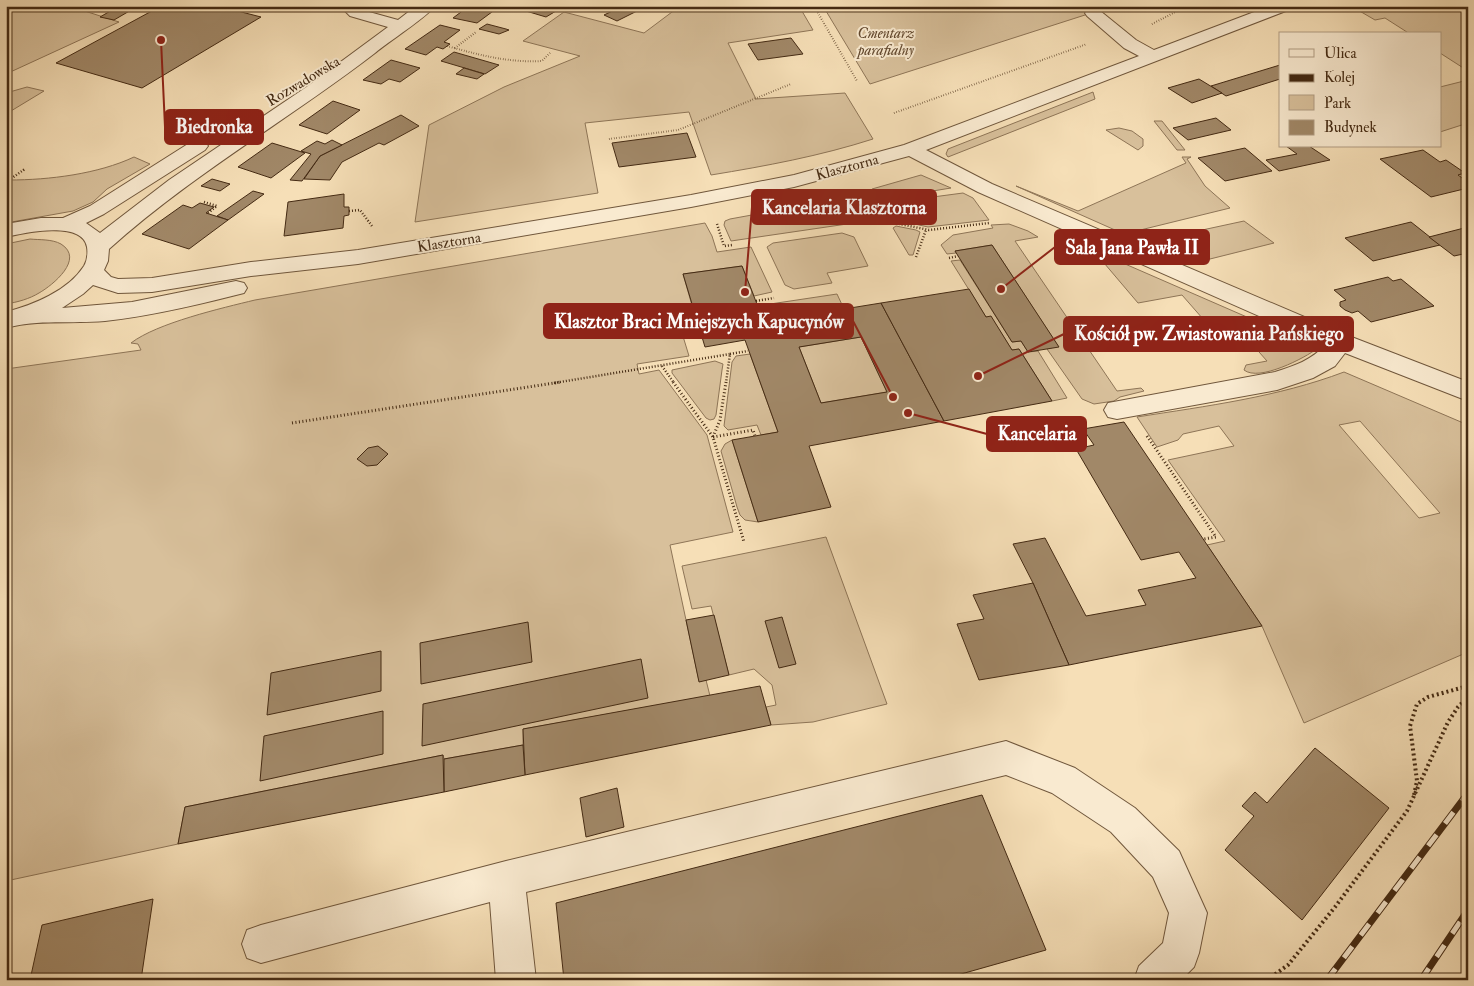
<svg xmlns="http://www.w3.org/2000/svg" width="1474" height="986" font-family="'IM FELL Double Pica',serif">
  <rect width="100%" height="100%" fill="#f6dfb7"/>
  <filter id="stains"><feTurbulence type="fractalNoise" baseFrequency=".004" numOctaves="4"/><feColorMatrix values="0 0 0 0 .2 0 0 0 0 .09 0 0 0 0 .02 0 0 0 .5 -.17"/></filter>
  <radialGradient id="worn" r=".72"><stop offset=".6" stop-color="#630" stop-opacity="0"/><stop offset="1" stop-color="#630" stop-opacity=".3"/></radialGradient>
  <g fill="#d8c09b" stroke="#8e7557" fill-rule="evenodd">
    <polygon points="6,6 69,6 119,22 6,74"/>
    <path d="M680,6H799L813,30L728,43L756,99L845,93L873,139C820,156 766,166 711,175L689,112L585,123L598,193L415,222L429,125L504,87L580,56L523,41L564,12L644,33Z"/>
    <polygon points="823,6 1113,6 870,84"/>
    <polygon points="1351,6 1468,6 1468,71 1440,53 1440,34 1410,34 1385,18 1375,20"/>
    <polygon points="1468,80 1468,123 1440,132 1440,87"/>
    <polygon points="27,87 44,91 6,114 6,93"/>
    <polygon points="1093,92 1095,99 948,157 946,154 948,149"/>
    <polygon points="1154,121 1162,121 1185,150 1177,150"/>
    <polygon points="1119,128 1132,131 1143,139 1143,146 1138,150 1106,130"/>
    <path d="M134,157L150,164L107,189L93,202L73,211L6,223V177L9,180C49,180 98,174 134,157Z"/>
    <polygon points="1182,157 1191,157 1187,159 1205,186 1230,208 1124,234 1016,186 1078,211 1186,163"/>
    <polygon points="921,175 951,188 877,200 872,189"/>
    <polygon points="963,193 973,198 989,220 928,227 888,218 880,204"/>
    <polygon points="834,200 847,224 731,241 724,225 725,221 730,219"/>
    <polygon points="1244,221 1274,243 1190,264 1167,252 1171,245 1186,241 1179,235"/>
    <path d="M705,223L712,236L717,252L751,247L772,292L754,296L742,266L683,274L699,330L682,333L689,356L637,364L639,374L659,370L707,435L733,532L670,545L699,681L706,680L710,696L523,729V745L444,759L443,755L185,807L178,844L6,881V369L141,350L138,344L131,343C157,323 222,308 255,300Z"/>
    <polygon points="1009,224 1028,231 1038,237 1015,241 1117,391 1141,388 1144,391 1120,397 1114,401 1094,404 1082,399 1047,349 1058,346 992,245 955,251 956,253 947,254 941,245 953,235 993,228 991,225"/>
    <polygon points="896,226 916,230 920,232 913,255 909,255 893,228"/>
    <polygon points="842,233 854,237 868,266 827,273 832,283 794,289 785,285 767,247 773,243"/>
    <path d="M30,239C40,240 52,239 61,244C85,259 53,285 39,293C29,299 18,302 6,304V244Z"/>
    <path d="M1093,250L1318,348C1305,358 1259,382 1244,370L1246,365L1267,361L1228,317L1203,319L1182,295L1138,303Z"/>
    <polygon points="960,260 1012,342 1021,341 1028,352 1038,351 1067,398 1052,401 1019,349 1012,350 991,317 986,317 951,261"/>
    <polygon points="837,294 844,309 764,322 757,306"/>
    <polygon points="861,337 887,392 821,403 799,347"/>
    <polygon points="750,354 778,432 761,435 757,425 728,430 724,426 732,362 736,356"/>
    <polygon points="715,361 723,364 722,370 716,415 714,419 710,420 706,418 672,373 672,370"/>
    <path d="M1344,372L1468,425V652L1304,723L1262,626L1207,545L1225,541L1168,460L1234,446L1219,426L1183,434L1178,440L1157,447L1137,417C1207,406 1278,397 1344,372ZM1360,421L1440,513L1419,518L1339,425Z"/>
    <polygon points="732,440 758,522 745,520 740,515 737,507 721,451 725,444"/>
    <polygon points="826,537 887,704 813,722 771,725 766,707 776,705 772,685 754,669 729,675 711,606 692,609 682,566"/>
  </g>
  <g fill="#a18868" stroke="#442a13" fill-rule="evenodd">
    <polygon points="119,6 138,6 114,20 100,17"/>
    <polygon points="161,6 218,6 261,17 142,88 56,63"/>
    <polygon points="469,6 500,6 477,23 453,18"/>
    <polygon points="533,6 540,6 556,11 546,17 526,11"/>
    <polygon points="623,6 643,8 617,21 604,15"/>
    <polygon points="487,24 506,29 509,30 499,34 479,29"/>
    <polygon points="440,25 460,30 444,42 450,44 443,49 437,47 426,55 405,49"/>
    <polygon points="791,38 803,54 758,60 748,44"/>
    <polygon points="454,52 499,65 485,74 441,61"/>
    <polygon points="391,60 420,68 400,82 389,79 381,84 363,80"/>
    <polygon points="1280,65 1280,79 1226,96 1211,86"/>
    <polygon points="464,68 484,74 477,79 456,74"/>
    <polygon points="1199,79 1222,93 1192,103 1168,88"/>
    <polygon points="333,101 360,110 327,134 299,125"/>
    <polygon points="401,115 419,126 384,145 379,143 342,162 330,180 304,179 320,156"/>
    <polygon points="1216,118 1231,130 1188,140 1173,128"/>
    <polygon points="687,133 696,157 619,167 612,143"/>
    <polygon points="332,140 342,145 320,156 302,181 290,180 311,154 301,151 317,141 325,144"/>
    <polygon points="272,143 305,153 271,178 238,167"/>
    <polygon points="1286,146 1309,146 1330,160 1279,171 1266,160 1297,154"/>
    <polygon points="1245,148 1272,171 1225,181 1198,158"/>
    <polygon points="1423,150 1440,162 1446,160 1465,173 1458,175 1468,182 1468,188 1431,197 1380,159"/>
    <polygon points="212,179 230,184 220,191 201,186"/>
    <polygon points="253,191 264,194 228,220 217,216"/>
    <polygon points="344,194 344,207 349,207 349,215 344,216 343,228 284,236 288,202"/>
    <polygon points="200,203 214,207 206,213 228,220 189,249 142,234 183,205 192,208"/>
    <polygon points="1411,222 1440,245 1373,261 1345,238"/>
    <polygon points="1468,227 1468,253 1454,256 1429,237"/>
    <polygon points="992,245 1059,347 1028,352 1021,341 1012,342 955,251"/>
    <path d="M742,266L764,322L881,303L944,421L809,446L831,507L758,522L732,440L778,432L745,340L705,347L683,274ZM861,337L887,392L821,403L799,347Z"/>
    <polygon points="1388,277 1393,281 1401,279 1434,306 1371,322 1358,311 1352,313 1345,310 1340,306 1340,302 1346,300 1334,290"/>
    <polygon points="969,289 986,317 991,316 1012,350 1019,349 1052,401 944,421 881,303"/>
    <polygon points="1124,422 1262,626 1069,665 1033,583 1013,544 1045,538 1086,616 1146,605 1138,590 1196,578 1179,552 1141,560 1076,449 1094,445 1083,429"/>
    <polygon points="378,446 388,454 377,465 367,466 357,459 368,448"/>
    <polygon points="1033,583 1069,665 979,680 957,624 984,619 973,595"/>
    <polygon points="714,615 729,675 699,682 686,620"/>
    <polygon points="782,617 796,664 779,668 765,621"/>
    <polygon points="528,622 532,662 421,684 420,643"/>
    <polygon points="381,651 381,691 267,715 271,673"/>
    <polygon points="641,659 648,698 422,746 423,704"/>
    <polygon points="760,686 771,725 525,775 523,729"/>
    <polygon points="383,711 383,754 260,781 264,736"/>
    <polygon points="523,745 525,775 444,792 444,759"/>
    <polygon points="1315,748 1389,808 1302,920 1225,850 1254,816 1242,806 1255,792 1267,803"/>
    <polygon points="443,755 444,792 178,844 185,807"/>
    <polygon points="617,788 624,827 586,837 580,798"/>
    <polygon points="982,795 1046,950 940,980 564,980 556,903"/>
    <polygon points="153,899 141,980 30,980 42,925"/>
  </g>
  <g fill="none" stroke-linecap="round" stroke-linejoin="round">
    <g stroke="#70573c" stroke-width="2">
      <g id="minor">
        <path d="M340,6H358L362,10L398,20L416,6H435C427,17 388,42 375,53C288,120 191,175 109,249L108,261L104,270L111,277L118,279L152,278L251,262L358,250L691,195L794,175L904,145L1139,56L1124,48L1087,16L1085,13L1087,10H1099L1136,40L1154,50L1270,6H1293L1291,9L926,150L992,184L1349,336L1468,382V401L1345,353L1335,366L1313,378L1277,390L1117,419L1108,417L1104,410L1108,403L1275,372C1294,366 1312,360 1325,345L978,192L909,156L794,187L691,207L358,264L251,276L152,292L118,293L93,285L83,294L62,308L132,302L236,281L244,283L247,288L244,293L236,295C193,306 149,316 105,321C72,324 38,319 6,328V312C33,305 68,291 84,266C87,261 88,253 87,247C82,220 24,233 6,237V224L41,218H63L90,206L191,142L198,140L205,142L208,146L205,150L104,214L86,223L100,233L169,180L308,86L388,27L350,16Z"/>
        <polygon points="1006,741 1075,768 1135,808 1179,851 1207,913 1199,953 1194,967 1181,980 1134,980 1139,966 1163,943 1169,913 1153,877 1111,832 1052,793 1006,775 526,892 536,980 496,980 490,902 261,963 247,958 242,944 247,930 261,925 506,861"/>
      </g>
    </g>
    <g stroke="#442a13" stroke-width="2" stroke-dasharray="0.5 2" stroke-linecap="butt">
      <polyline points="814,6 857,81"/>
      <polyline points="1152,24 1187,6"/>
      <path d="M447,46C479,55 509,63 542,61L550,53"/>
      <polyline points="455,48 476,32"/>
      <polyline points="894,113 1087,44"/>
      <polyline points="609,139 678,130 791,84"/>
      <polyline points="23,170 25,169"/>
    </g>
    <g stroke="#442a13" stroke-width="2.5" stroke-dasharray="1 2" stroke-linecap="butt">
      <polyline points="6,182 25,169"/>
      <polyline points="865,191 873,205"/>
      <polyline points="841,196 848,209"/>
      <polyline points="204,202 217,206 208,213"/>
      <polyline points="872,203 931,194"/>
      <polyline points="349,211 360,210 372,226"/>
      <polyline points="890,222 929,230 989,223"/>
      <polyline points="717,224 724,246 732,245"/>
      <polyline points="916,257 926,230"/>
      <polyline points="949,258 958,256"/>
      <polyline points="756,301 774,298"/>
      <polyline points="730,354 748,351"/>
      <polyline points="662,366 674,383"/>
      <polyline points="554,383 730,354 726,383"/>
    </g>
    <g stroke="#442a13" stroke-width="3" stroke-dasharray="1 2.5" stroke-linecap="butt">
      <polyline points="673,382 713,437 744,542"/>
      <polyline points="292,423 561,382"/>
      <polyline points="1147,436 1216,537 1204,539"/>
      <polyline points="713,437 720,420 726,382"/>
      <polyline points="713,437 753,430 755,436"/>
    </g>
    <g stroke="#442a13" stroke-width="4" stroke-dasharray="2 3" stroke-linecap="butt">
      <polyline points="1414,795 1417,781 1410,726 1417,704 1428,697 1468,686"/>
      <polyline points="1267,980 1288,965 1335,907 1407,811 1448,722 1458,707 1468,697"/>
    </g>
    <use href="#minor" fill="#f9ead0" fill-rule="evenodd"/>
    <g stroke="#442a13" stroke-width="7">
      <g id="rail">
        <polyline points="1327,980 1468,793"/>
        <polyline points="1421,980 1468,910"/>
      </g>
    </g>
    <use href="#rail" stroke="#f9ead0" stroke-width="5" stroke-dasharray="14" stroke-linecap="butt"/>
  </g>
  <g text-anchor="middle" stroke-width="4" stroke-linejoin="round" paint-order="stroke">
    <g font-size="15" font-style="italic" fill="#62482e" stroke="#f9ead0">
      <text x="886" y="38">Cmentarz<tspan x="886" dy="17">parafialny</tspan></text>
    </g>
    <g font-size="15" fill="#442a13" stroke="#f9ead0">
      <text transform="translate(303 81) rotate(-31)" y="5">Rozwadowska</text>
      <text transform="translate(847 167) rotate(-15)" y="5">Klasztorna</text>
      <text transform="translate(449 242) rotate(-9)" y="5">Klasztorna</text>
    </g>
  </g>
  <path fill="none" stroke="#8f2418" stroke-width="2" d="M161 40L165 127M745 292L752 207M1001 289L1055 247M893 397L853 321M978 376L1064 334M908 413L987 434"/>
  <g fill="#8f2418" stroke="#f9ead0" stroke-width="2">
    <circle cx="161" cy="40" r="5"/>
    <circle cx="745" cy="292" r="5"/>
    <circle cx="1001" cy="289" r="5"/>
    <circle cx="893" cy="397" r="5"/>
    <circle cx="978" cy="376" r="5"/>
    <circle cx="908" cy="413" r="5"/>
  </g>
  <g fill="#8f2418" stroke="#8f2418" stroke-width="2">
    <rect x="165" y="110" width="98" height="34" rx="5"/>
    <rect x="752" y="190" width="184" height="34" rx="5"/>
    <rect x="1055" y="230" width="154" height="34" rx="5"/>
    <rect x="544" y="304" width="309" height="34" rx="5"/>
    <rect x="1064" y="317" width="289" height="34" rx="5"/>
    <rect x="987" y="417" width="99" height="34" rx="5"/>
  </g>
  <g font-size="19" text-anchor="middle" font-weight="bold" fill="#fff">
    <text x="214" y="133">Biedronka</text>
    <text x="844" y="214">Kancelaria Klasztorna</text>
    <text x="1132" y="254">Sala Jana Pawła II</text>
    <text x="699" y="328">Klasztor Braci Mniejszych Kapucynów</text>
    <text x="1209" y="340">Kościół pw. Zwiastowania Pańskiego</text>
    <text x="1037" y="440">Kancelaria</text>
  </g>
  <rect width="1474" height="986" fill="none" stroke="#f6dfb7" stroke-width="25"/>
  <rect x="8" y="8" width="1459" height="971" fill="none" stroke="#442a13" stroke-width="2.5"/>
  <rect x="12" y="12" width="1449" height="961" fill="none" stroke="#442a13"/>
  <rect x="1279" y="32" width="162" height="115" fill="#f9ead0" stroke="#b19d84"/>
  <rect x="1289" y="49" width="25" height="8" fill="#f9ead0" stroke="#b19d84"/>
  <text x="1324" y="58" font-size="15" fill="#442a13">Ulica</text>
  <rect x="1289" y="74" width="25" height="8" fill="#442a13" stroke="#b19d84"/>
  <text x="1324" y="82" font-size="15" fill="#442a13">Kolej</text>
  <rect x="1289" y="95" width="25" height="15" fill="#d8c09b" stroke="#b19d84"/>
  <text x="1324" y="108" font-size="15" fill="#442a13">Park</text>
  <rect x="1289" y="120" width="25" height="15" fill="#a18868" stroke="#b19d84"/>
  <text x="1324" y="132" font-size="15" fill="#442a13">Budynek</text>
  <rect width="100%" height="100%" filter="url(#stains)"/>
  <rect width="100%" height="100%" fill="url(#worn)"/>
</svg>
